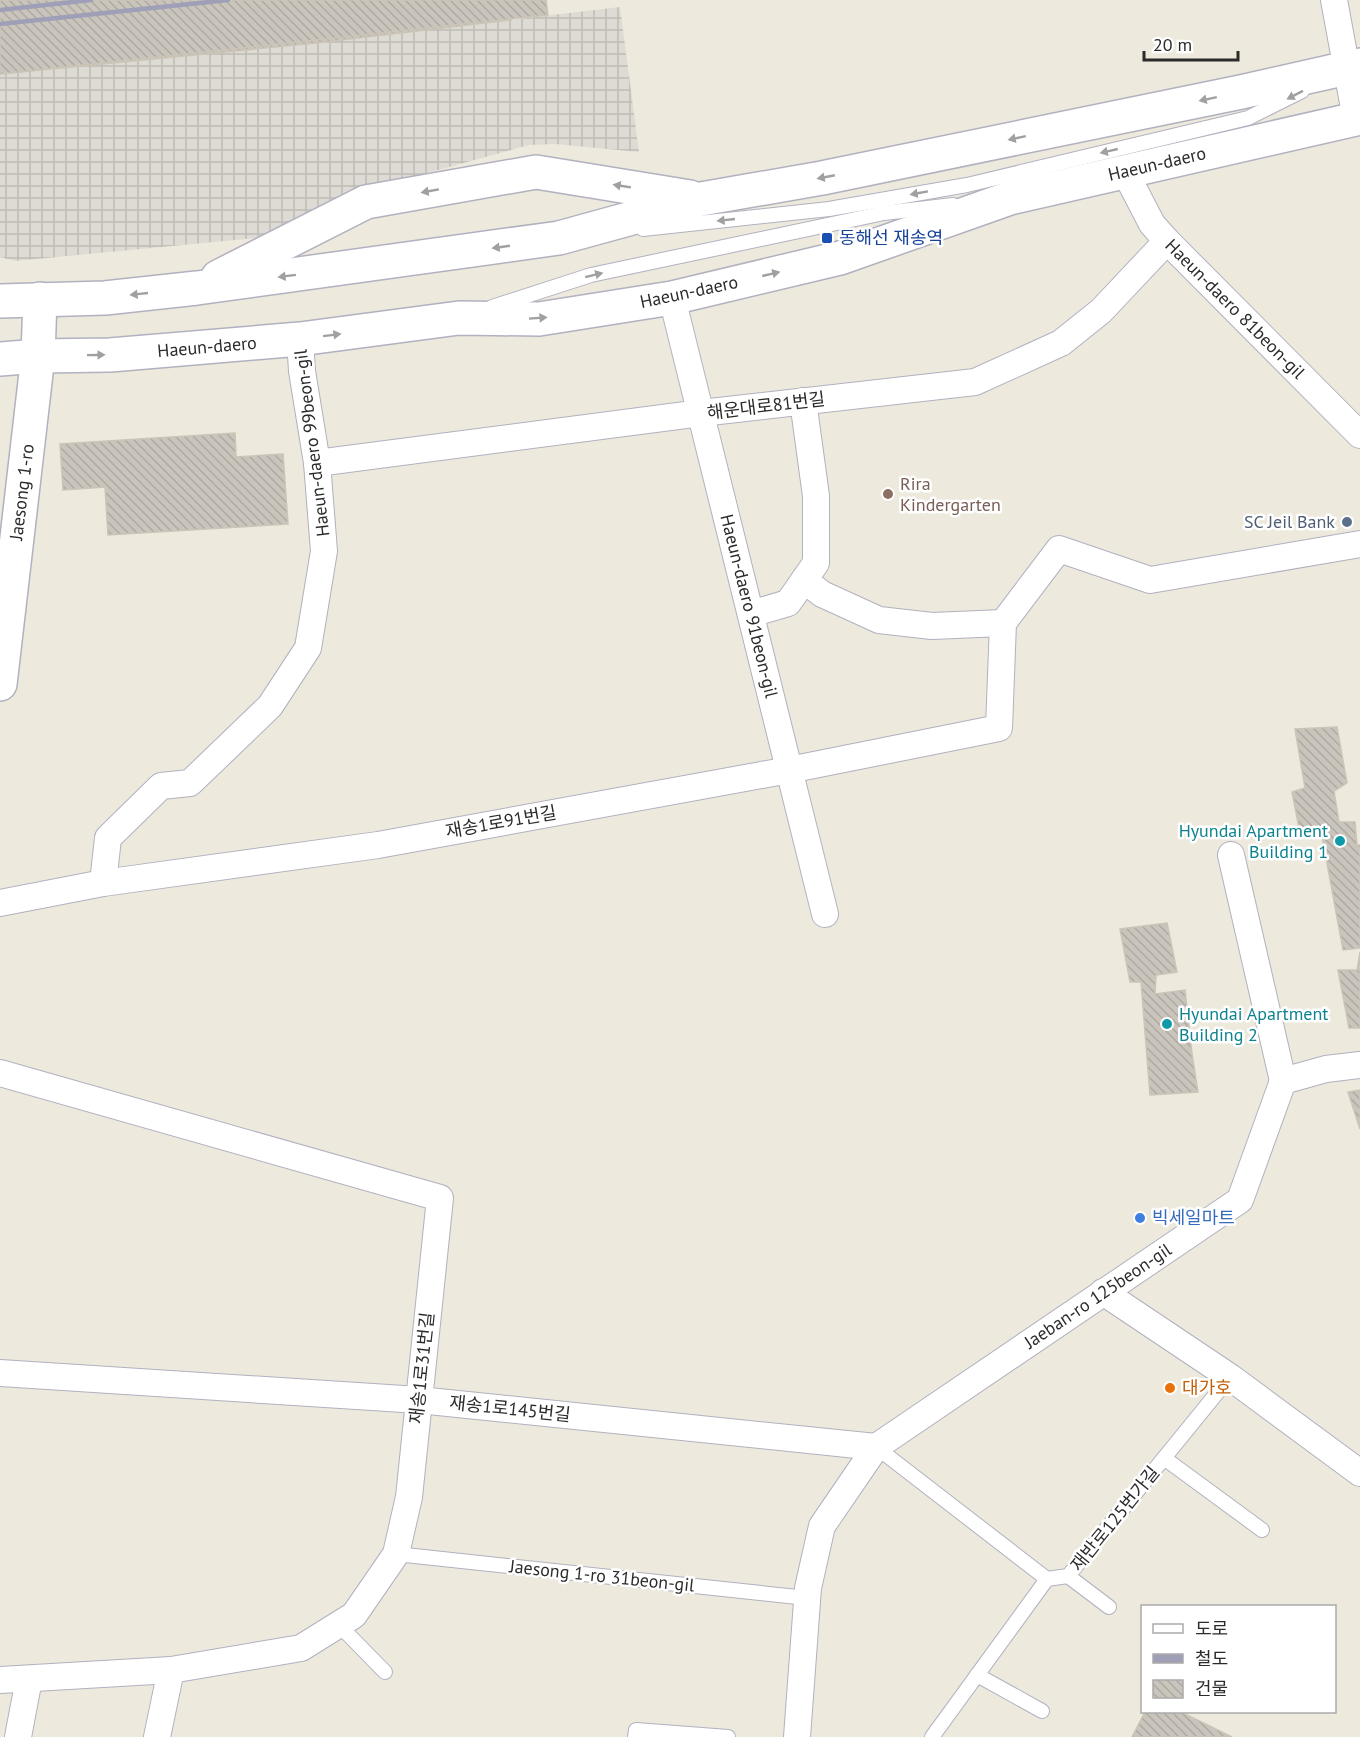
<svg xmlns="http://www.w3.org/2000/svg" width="1360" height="1737" font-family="'PT Sans','Noto Sans KR',sans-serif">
  <defs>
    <pattern id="plaza-grid" width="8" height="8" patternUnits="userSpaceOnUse" patternTransform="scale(1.5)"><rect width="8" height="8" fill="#dedbd4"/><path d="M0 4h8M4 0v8" fill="none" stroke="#bfbcb6"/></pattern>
    <pattern id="building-back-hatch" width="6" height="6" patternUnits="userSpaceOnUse" patternTransform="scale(1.5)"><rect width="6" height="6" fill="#cac5bc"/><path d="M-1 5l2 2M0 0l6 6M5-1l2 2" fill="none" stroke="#aea9a2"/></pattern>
  </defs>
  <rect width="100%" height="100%" fill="#eee9dd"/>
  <polygon fill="url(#plaza-grid)" points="620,7 639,152 555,144 529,145 365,190 348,193 256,238 15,261 0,257 0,74 315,43"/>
  <g fill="url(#building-back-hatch)" stroke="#cac5b6" stroke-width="1.5">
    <polygon points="0,0 509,0 511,20 316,43 0,74"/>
    <polygon points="0,0 546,0 548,15 0,74"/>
    <polygon points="235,433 236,457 283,454 288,524 108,535 105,487 63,490 60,444"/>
    <polygon points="1337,727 1347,783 1334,791 1339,822 1355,822 1357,845 1360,845 1360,948 1343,950 1322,836 1301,838 1292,792 1305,788 1295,729"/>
    <polygon points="1167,923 1177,972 1156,975 1155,994 1185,990 1192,1054 1198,1092 1150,1095 1141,982 1130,982 1120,929"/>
    <polygon points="1360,952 1360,1028 1349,1028 1338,970 1357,970"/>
    <polygon points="1360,1090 1360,1129 1348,1092"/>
    <polygon points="1145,1712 1181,1712 1232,1737 1132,1737"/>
  </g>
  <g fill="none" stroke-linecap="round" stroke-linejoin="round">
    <g stroke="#b1b1c0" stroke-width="16">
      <g id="service">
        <polyline points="643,229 829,209 967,185 1248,118 1302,91"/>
        <polyline points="492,307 591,275 884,213 953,205"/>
        <polyline points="876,1447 1047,1579"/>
        <polyline points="1164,1458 1262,1530"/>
        <polyline points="396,1554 807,1598"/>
        <polyline points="1068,1576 1109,1607"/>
        <polyline points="339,1625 385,1672"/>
        <polyline points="977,1675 1042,1711"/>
        <polyline points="635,1737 636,1730 728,1737"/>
        <polyline points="932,1737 1047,1579 1068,1576 1230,1377"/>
      </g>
    </g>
    <g stroke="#b1b1c0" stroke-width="28">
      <g id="minor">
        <polyline points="1334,0 1356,119"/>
        <polyline points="1125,172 1152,224 1167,241 1360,435"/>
        <polyline points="672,298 825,914"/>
        <polyline points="317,463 701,413 975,382 1061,343 1101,311 1167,241"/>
        <polyline points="804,580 822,594 879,620 932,626 1003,623"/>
        <polyline points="751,614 788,603 816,563 816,496 803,401"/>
        <polyline points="1231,855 1283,1081"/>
        <polyline points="103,883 108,838 161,786 190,783 270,706 308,648 324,551 317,463 302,371 300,339"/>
        <polyline points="0,903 103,883 378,845 789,770 999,728 1003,623 1059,549 1150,580 1360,544"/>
        <polyline points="0,1073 440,1198 409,1497 396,1554 354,1615 301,1648 171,1670 0,1680"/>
        <polyline points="1103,1292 1230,1377 1360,1473"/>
        <polyline points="0,1373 419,1400 876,1447"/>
        <polyline points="18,1737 29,1679"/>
        <polyline points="157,1737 171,1670"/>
        <polyline points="797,1737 808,1588 822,1526 876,1447 1240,1200 1283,1081 1326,1069 1360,1065"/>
      </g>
    </g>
    <g stroke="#b1b1c0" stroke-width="36">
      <g id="secondary">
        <polyline points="218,277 366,202 536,172 690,197"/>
        <polyline points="0,301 105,298 197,288 559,238 701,199 822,178 1241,92 1360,65"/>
        <polyline points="0,359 38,356 110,355 300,339 459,318 539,319 672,298 840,258 1010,198 1360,118"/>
        <polyline points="0,684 38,356 40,299"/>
      </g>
    </g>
    <use href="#service" stroke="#fff" stroke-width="14"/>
    <use href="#minor" stroke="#fff" stroke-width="26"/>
    <use href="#secondary" stroke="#fff" stroke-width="33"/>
    <g stroke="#9f9fb7" stroke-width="4.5">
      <polyline points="0,10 91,0"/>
      <polyline points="0,24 228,0"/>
    </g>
  </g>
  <defs><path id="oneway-solid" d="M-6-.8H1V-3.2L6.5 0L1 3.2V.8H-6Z" transform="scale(1.5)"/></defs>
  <g fill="#a0a0a0">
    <use href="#oneway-solid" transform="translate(1295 95) rotate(153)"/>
    <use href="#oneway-solid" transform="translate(1208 99) rotate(168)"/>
    <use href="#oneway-solid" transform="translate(1017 138) rotate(168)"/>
    <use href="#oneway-solid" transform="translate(1109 151) rotate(167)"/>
    <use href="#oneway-solid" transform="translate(826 177) rotate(169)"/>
    <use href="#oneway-solid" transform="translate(622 186) rotate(-171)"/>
    <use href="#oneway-solid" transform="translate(430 191) rotate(170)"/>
    <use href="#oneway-solid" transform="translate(919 193) rotate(170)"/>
    <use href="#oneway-solid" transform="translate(726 220) rotate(174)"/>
    <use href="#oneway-solid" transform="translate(501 247) rotate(172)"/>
    <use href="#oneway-solid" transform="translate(771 274) rotate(-13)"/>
    <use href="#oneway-solid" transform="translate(594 275) rotate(-14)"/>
    <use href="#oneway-solid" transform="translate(287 276) rotate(173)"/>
    <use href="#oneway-solid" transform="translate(139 294) rotate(174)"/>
    <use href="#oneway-solid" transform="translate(538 318) rotate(-4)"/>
    <use href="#oneway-solid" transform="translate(332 335) rotate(-7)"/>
    <use href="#oneway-solid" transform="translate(96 355) rotate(-1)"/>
  </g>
  <rect fill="#1a4fb4" stroke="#fff" stroke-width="2" x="821" y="232" width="12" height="12" rx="3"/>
  <circle fill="#8d6e63" stroke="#fff" stroke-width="2" cx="888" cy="494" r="6"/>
  <circle fill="#5c6f8a" stroke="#fff" stroke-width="2" cx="1347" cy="522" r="6"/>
  <g fill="#0f9aa8" stroke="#fff" stroke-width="2">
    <circle cx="1340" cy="841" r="6"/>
    <circle cx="1167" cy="1024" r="6"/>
  </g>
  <circle fill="#3f7fe0" stroke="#fff" stroke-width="2" cx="1140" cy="1218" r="6"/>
  <circle fill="#e8710a" stroke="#fff" stroke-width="2" cx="1170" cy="1388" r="6"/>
  <g text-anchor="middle" stroke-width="5" stroke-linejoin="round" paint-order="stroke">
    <g font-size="18" fill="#2b2b2b" stroke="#fff">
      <text transform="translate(1157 164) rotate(-13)" y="6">Haeun-daero</text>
      <text transform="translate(689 292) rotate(-12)" y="6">Haeun-daero</text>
      <text transform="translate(1235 309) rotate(45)" y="6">Haeun-daero 81beon-gil</text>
      <text transform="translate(207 347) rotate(-5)" y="6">Haeun-daero</text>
      <text transform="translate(766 406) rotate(-7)" y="6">해운대로81번길</text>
      <text transform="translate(312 443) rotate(-97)" y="6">Haeun-daero 99beon-gil</text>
      <text transform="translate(22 492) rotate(-83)" y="6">Jaesong 1-ro</text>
      <text transform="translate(749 606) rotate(76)" y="6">Haeun-daero 91beon-gil</text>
      <text transform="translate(501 822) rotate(-10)" y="6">재송1로91번길</text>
      <text transform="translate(1098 1296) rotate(-34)" y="6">Jaeban-ro 125beon-gil</text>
      <text transform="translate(422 1368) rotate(-84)" y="6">재송1로31번길</text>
      <text transform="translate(510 1409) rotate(6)" y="6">재송1로145번길</text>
      <text transform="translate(1115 1519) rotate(-51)" y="6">재반로125번가길</text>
      <text transform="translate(602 1576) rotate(6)" y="6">Jaesong 1-ro 31beon-gil</text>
    </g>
    <g font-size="18" fill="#164399" stroke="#fff" text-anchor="start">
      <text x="839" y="244">동해선 재송역</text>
    </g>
    <g font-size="18" fill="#785e54" stroke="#fff" text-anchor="start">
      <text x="900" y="490">Rira<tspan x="900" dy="21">Kindergarten</tspan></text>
    </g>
    <g font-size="18" fill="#4e5e75" stroke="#fff" text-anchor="end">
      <text x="1335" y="528">SC Jeil Bank</text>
    </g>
    <g font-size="18" fill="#0d838f" stroke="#fff" text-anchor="end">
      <text x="1328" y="837">Hyundai Apartment<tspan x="1328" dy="21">Building 1</tspan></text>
      <text x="1179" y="1020" text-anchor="start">Hyundai Apartment<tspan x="1179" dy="21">Building 2</tspan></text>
    </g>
    <g font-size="18" fill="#366cbe" stroke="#fff" text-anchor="start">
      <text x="1152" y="1224">빅세일마트</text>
    </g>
    <g font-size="18" fill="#c56008" stroke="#fff" text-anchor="start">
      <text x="1182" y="1394">대가호</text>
    </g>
  </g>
  <rect x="1141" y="1605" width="195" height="108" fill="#ffffff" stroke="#aaaaaa" stroke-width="1.5"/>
  <rect x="1153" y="1624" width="30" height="9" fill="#ffffff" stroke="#aaaaaa" stroke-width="1.5"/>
  <text x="1195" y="1635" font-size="18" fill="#2b2b2b">도로</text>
  <rect x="1153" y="1654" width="30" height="9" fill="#9f9fb7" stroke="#aaaaaa" stroke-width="1.5"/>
  <text x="1195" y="1665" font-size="18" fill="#2b2b2b">철도</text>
  <rect x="1153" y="1680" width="30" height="18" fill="url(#building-back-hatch)" stroke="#aaaaaa" stroke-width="1.5"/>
  <text x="1195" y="1695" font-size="18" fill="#2b2b2b">건물</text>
  <path d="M1144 51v9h94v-9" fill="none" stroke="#2b2b2b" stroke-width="3"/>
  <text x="1153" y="51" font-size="18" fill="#2b2b2b" stroke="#ffffff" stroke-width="4.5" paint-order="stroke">20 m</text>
</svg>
